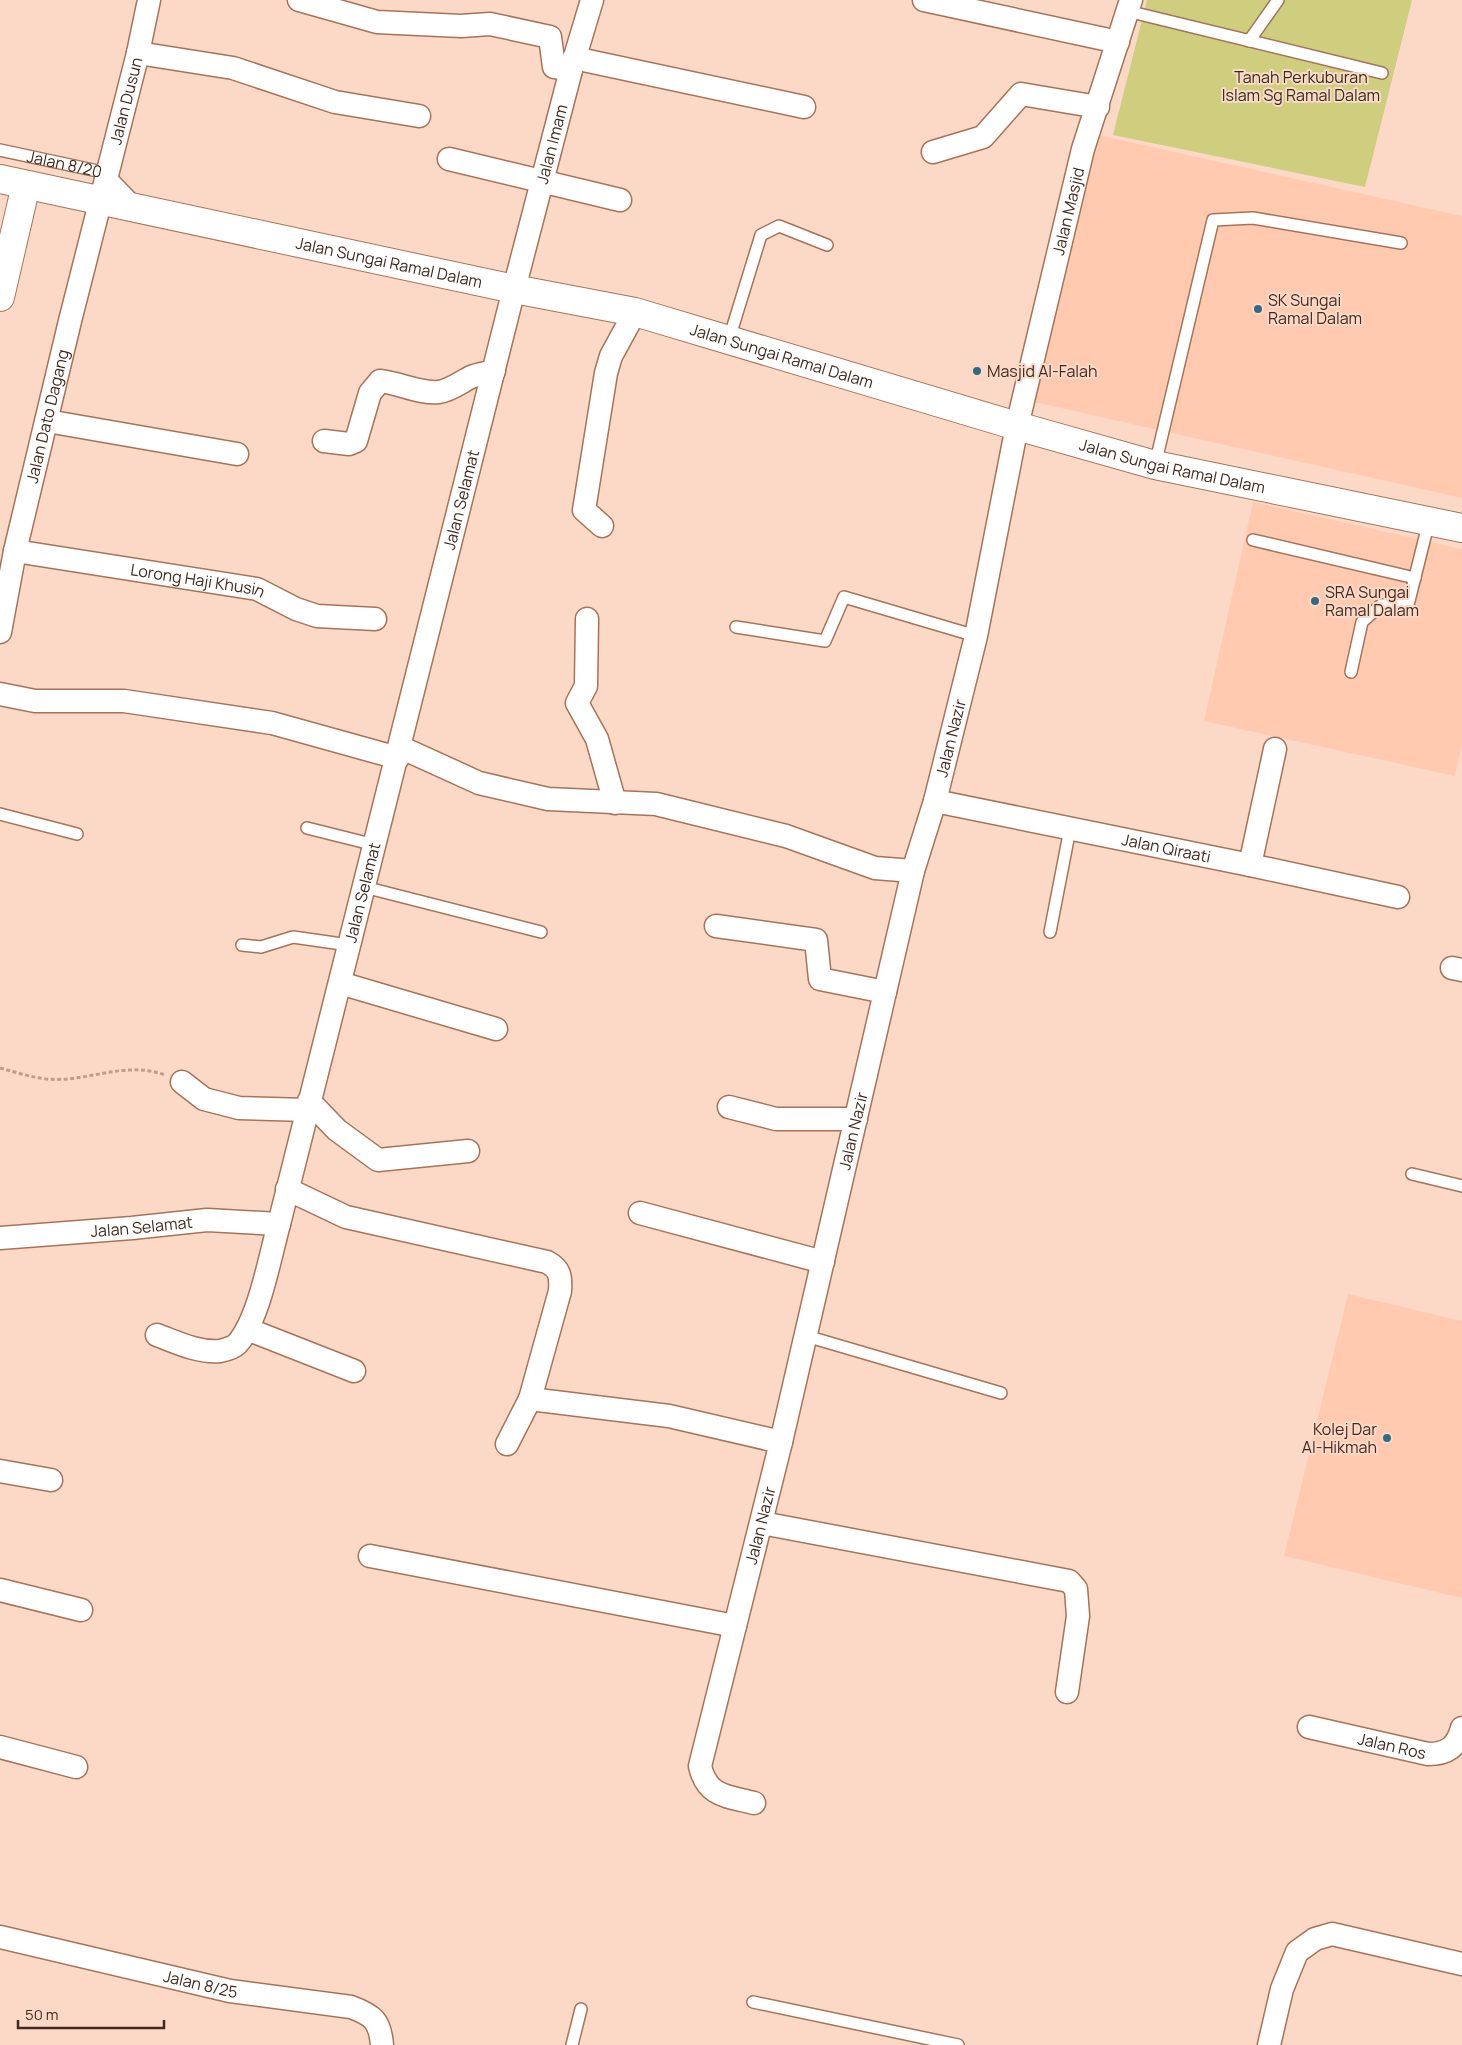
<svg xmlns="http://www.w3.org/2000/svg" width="1462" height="2045" font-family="Manrope,sans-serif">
  <rect width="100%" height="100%" fill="#fcd9c7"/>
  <g fill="#ffcab0">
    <polygon points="1094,134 1462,216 1462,498 1034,402"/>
    <polygon points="1253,502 1462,549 1462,743 1455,776 1204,721"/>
    <polygon points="1348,1294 1462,1321 1462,1598 1284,1556"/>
  </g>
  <polygon fill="#cfce7f" points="1147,0 1412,0 1365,187 1113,135"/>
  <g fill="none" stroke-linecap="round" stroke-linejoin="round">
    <g stroke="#a77358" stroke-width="14">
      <g id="service">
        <polyline points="1127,11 1382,73"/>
        <polyline points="1249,41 1278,0"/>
        <path id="s1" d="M0,150L107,173L135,202"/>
        <polyline points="729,339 761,235 779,226 827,245"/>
        <polyline points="1155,465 1213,220 1253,218 1401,243"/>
        <polyline points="1253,540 1415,578"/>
        <polyline points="736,627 825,641 844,597 976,636"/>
        <polyline points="1351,672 1362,622 1381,605 1408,605 1429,521"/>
        <polyline points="0,814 77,834"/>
        <polyline points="307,828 375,845"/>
        <polyline points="364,887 541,932"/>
        <polyline points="1050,932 1070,829"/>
        <polyline points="242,945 261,947 293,937 349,945"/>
        <polyline points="1412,1174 1462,1186"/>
        <polyline points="806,1336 1001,1393"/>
        <polyline points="753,2002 958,2045"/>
        <polyline points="572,2045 581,2009"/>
      </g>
    </g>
    <g stroke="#a77358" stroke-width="25">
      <g id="minor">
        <polyline points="299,0 377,22 461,26 490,24 550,37 554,67 571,70"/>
        <polyline points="924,0 1118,42"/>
        <polyline points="138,53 233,68 335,102 419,116"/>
        <polyline points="574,58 804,107"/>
        <polyline points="933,152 983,137 1021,94 1098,107"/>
        <polyline points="449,159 620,200"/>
        <polyline points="47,421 237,454"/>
        <path d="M324,441L349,444L356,441L370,393L380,381C399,383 420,394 439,392C451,390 461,382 471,377C478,374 487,373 494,371"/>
        <polyline points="602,526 584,510 606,373 611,356 635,312"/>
        <path id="s2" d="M15,551L257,589L296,609L317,616L375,619"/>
        <polyline points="587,619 586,686 577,703 597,739 615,803"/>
        <path id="s3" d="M0,632L15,551L70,321L138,53L149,0"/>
        <polyline points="0,694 35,701 124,701 272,723 398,758"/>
        <polyline points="400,747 479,783 548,799 656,804 786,836 875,868 913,871"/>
        <path id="s4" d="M935,801L1250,865L1398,897"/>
        <polyline points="1250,865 1275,749"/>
        <polyline points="716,926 816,940 820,979 885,992"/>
        <polyline points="1452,968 1462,970"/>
        <polyline points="340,983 496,1029"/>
        <polyline points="182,1082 204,1099 239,1108 307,1110"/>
        <polyline points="309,1101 337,1130 378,1160 468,1151"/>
        <polyline points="729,1107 776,1119 856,1119"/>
        <path d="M287,1189L346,1217L547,1262C560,1269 561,1276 560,1291L530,1399"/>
        <polyline points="640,1213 823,1262"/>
        <path id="s5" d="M0,1238L132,1228L207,1220L279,1224"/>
        <polyline points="247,1329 354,1371"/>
        <path id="s6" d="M157,1335C176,1342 198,1353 220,1351C225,1350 234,1347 237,1344C259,1320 270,1256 279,1224L514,289L571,70L592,0"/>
        <polyline points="507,1444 530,1399 669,1416 781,1442"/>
        <polyline points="0,1471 51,1480"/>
        <polyline points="762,1523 1069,1581 1076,1589 1078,1616 1067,1692"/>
        <polyline points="370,1556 735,1626"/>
        <polyline points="0,1590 81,1610"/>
        <path id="s7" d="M1309,1727L1428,1754C1447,1754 1457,1747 1462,1728"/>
        <polyline points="0,1747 76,1767"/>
        <path id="s8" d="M754,1803C727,1796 707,1797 700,1766L781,1442L913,871L935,801L976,636L1017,426L1083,149L1131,0"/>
        <path id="s9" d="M0,1937L230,1991L351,2007C373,2015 380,2021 382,2045"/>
        <polyline points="1269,2045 1282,1989 1297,1952 1315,1939 1332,1934 1462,1964"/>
      </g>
    </g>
    <g stroke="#a77358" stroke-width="30">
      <g id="tertiary">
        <path id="s10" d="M0,179L514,289L635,312L1017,426L1155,465L1462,528"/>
        <polyline points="0,297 26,185"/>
      </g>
    </g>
    <path stroke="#bd9e8e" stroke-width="3" stroke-dasharray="4 2.5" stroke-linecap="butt" d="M0,1068C15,1072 30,1077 46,1079C86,1083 125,1060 165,1075"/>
    <use href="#service" stroke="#fff" stroke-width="11"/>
    <use href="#minor" stroke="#fff" stroke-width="22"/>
    <use href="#tertiary" stroke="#fff" stroke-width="28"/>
  </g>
  <g fill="#306b83" stroke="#fcd9c7" stroke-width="2">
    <circle cx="1258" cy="309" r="5"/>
    <circle cx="977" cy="371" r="5"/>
    <circle cx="1315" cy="601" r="5"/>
    <circle cx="1387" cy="1438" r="5"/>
  </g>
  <g text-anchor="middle" stroke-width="4" stroke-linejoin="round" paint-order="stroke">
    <g font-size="16" fill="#2f2f1a" stroke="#fcd9c7">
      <text x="1301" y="83">Tanah Perkuburan<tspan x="1301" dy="18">Islam Sg Ramal Dalam</tspan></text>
    </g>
    <g font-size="16" fill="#412a1f" stroke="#fcd9c7">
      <text dy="6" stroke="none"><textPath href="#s3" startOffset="546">Jalan Dusun</textPath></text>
      <text dy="6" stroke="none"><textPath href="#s6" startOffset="1326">Jalan Imam</textPath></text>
      <text dy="6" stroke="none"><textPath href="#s1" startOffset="66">Jalan 8/20</textPath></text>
      <text dy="6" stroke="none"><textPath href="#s8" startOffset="1669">Jalan Masjid</textPath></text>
      <text dy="6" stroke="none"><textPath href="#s10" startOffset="398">Jalan Sungai Ramal Dalam</textPath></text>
      <text dy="6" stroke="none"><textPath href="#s10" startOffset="802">Jalan Sungai Ramal Dalam</textPath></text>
      <text dy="6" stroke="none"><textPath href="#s3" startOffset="221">Jalan Dato Dagang</textPath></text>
      <text dy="6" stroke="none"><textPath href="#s10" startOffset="1208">Jalan Sungai Ramal Dalam</textPath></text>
      <text dy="6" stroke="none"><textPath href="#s6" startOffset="959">Jalan Selamat</textPath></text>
      <text dy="6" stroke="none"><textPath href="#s2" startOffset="185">Lorong Haji Khusin</textPath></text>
      <text dy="6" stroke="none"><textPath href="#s8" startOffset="1129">Jalan Nazir</textPath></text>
      <text dy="6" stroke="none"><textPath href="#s4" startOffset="236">Jalan Qiraati</textPath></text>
      <text dy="6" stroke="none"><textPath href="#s6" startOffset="554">Jalan Selamat</textPath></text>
      <text dy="6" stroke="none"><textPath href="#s8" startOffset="724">Jalan Nazir</textPath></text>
      <text dy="6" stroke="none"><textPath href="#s5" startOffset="142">Jalan Selamat</textPath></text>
      <text dy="6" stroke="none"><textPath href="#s8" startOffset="319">Jalan Nazir</textPath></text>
      <text dy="6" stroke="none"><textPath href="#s7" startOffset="85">Jalan Ros</textPath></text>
      <text dy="6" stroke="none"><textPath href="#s9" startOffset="206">Jalan 8/25</textPath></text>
    </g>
    <g font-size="16" fill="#412a1f" stroke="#fcd9c7" text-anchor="start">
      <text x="1268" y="306">SK Sungai<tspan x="1268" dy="18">Ramal Dalam</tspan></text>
      <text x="987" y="377">Masjid Al-Falah</text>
      <text x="1325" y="598">SRA Sungai<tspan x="1325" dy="18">Ramal Dalam</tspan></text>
      <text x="1377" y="1435" text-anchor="end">Kolej Dar<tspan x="1377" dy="18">Al-Hikmah</tspan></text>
    </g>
  </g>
  <path d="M18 2020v8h146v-8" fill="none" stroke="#412a1f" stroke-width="2.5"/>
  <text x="25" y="2020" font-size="15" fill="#412a1f" stroke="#fcd9c7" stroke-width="4" paint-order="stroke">50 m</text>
</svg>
